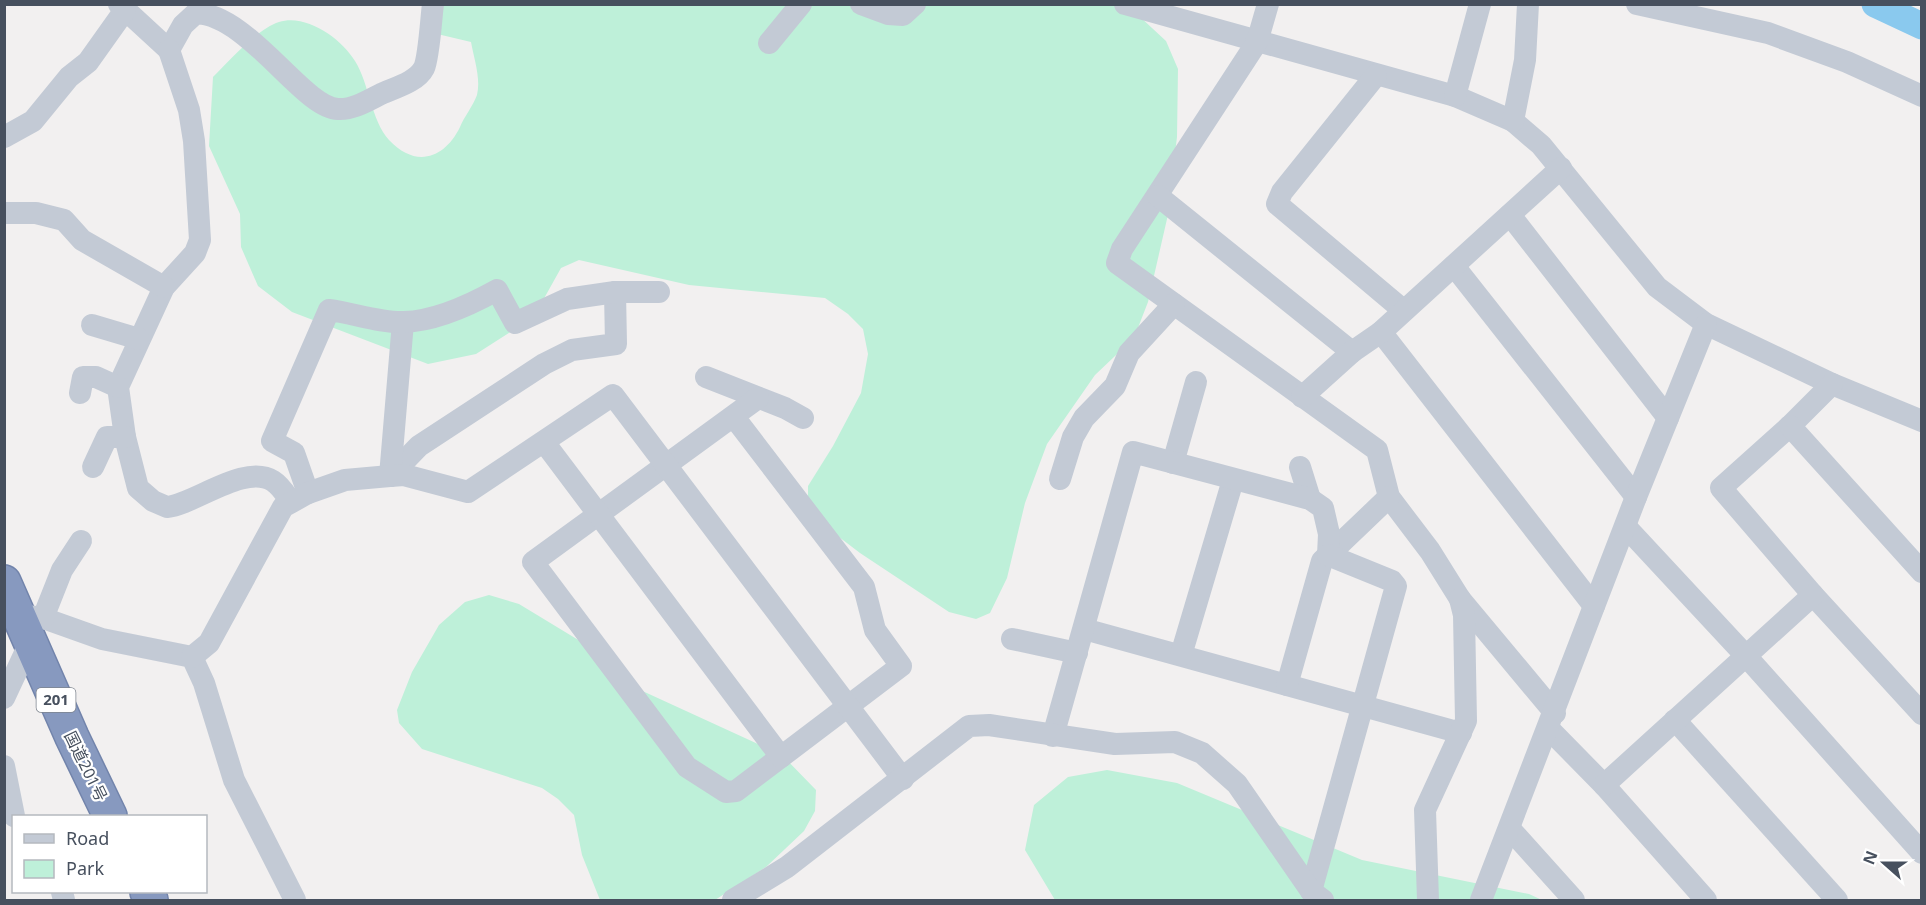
<svg xmlns="http://www.w3.org/2000/svg" width="1926" height="905" font-family="'Noto Sans','Noto Sans JP',sans-serif">
  <rect width="100%" height="100%" fill="#f2f0f0"/>
  <g fill="#bef0d9">
    <path d="M437,5H1122L1138,15L1166,41L1178,69L1177,137L1167,219L1148,302L1134,338L1095,375L1047,444L1025,503L1007,578L990,613L976,619L949,612L860,553L822,524L808,501V486L833,446L861,393L868,354L863,329L848,314L825,298L689,285L579,260L561,268L537,311L512,331L476,354L428,364L292,312L258,286L241,247L240,214L209,146L213,77C230,60 257,29 279,22C306,13 342,39 355,61C369,83 371,120 389,140C416,169 445,158 460,127C464,117 473,106 477,95C481,78 474,59 471,42L433,33Z"/>
    <polygon points="489,595 519,604 580,641 625,683 782,755 816,790 815,811 804,831 766,867 715,900 600,900 582,855 574,815 558,799 542,788 422,749 399,723 397,710 412,672 439,625 465,602"/>
    <polygon points="1107,770 1177,783 1362,860 1529,894 1542,900 1055,900 1025,850 1034,805 1068,777"/>
  </g>
  <g fill="none" stroke-linecap="round" stroke-linejoin="round">
    <polyline stroke="#8ac9ee" stroke-width="27" points="1875,4 1922,26"/>
    <g stroke="#7284ab" stroke-width="36">
      <g id="highway">
        <polyline points="4,582 72,737 110,816"/>
        <polyline points="147,892 151,900"/>
      </g>
    </g>
    <g stroke="#c3cad5" stroke-width="22">
      <path d="M119,4L169,50L183,25L196,13C249,15 303,108 338,109C353,110 369,100 381,94C394,88 417,82 424,68C429,57 431,19 433,4"/>
      <polyline points="861,4 888,14 903,15 915,4"/>
      <polyline points="1125,4 1455,96 1513,121 1541,145 1657,287 1706,324 1832,384 1922,421"/>
      <polyline points="1268,4 1257,42 1122,249 1117,263 1377,450 1389,497 1430,551 1460,599 1555,713"/>
      <polyline points="1637,4 1768,33 1847,62 1922,96"/>
      <polyline points="769,43 801,4"/>
      <path d="M169,50L189,110L194,141L200,240L195,253L164,287L118,387L125,437L138,488L153,501L167,507C195,504 245,463 273,481C281,486 286,495 291,502"/>
      <polyline points="1376,75 1282,192 1277,204 1403,310"/>
      <polyline points="1455,96 1480,4"/>
      <polyline points="1513,121 1525,60 1528,4"/>
      <polyline points="4,137 33,121 69,77 88,62 125,10"/>
      <polyline points="1158,196 1352,352"/>
      <polyline points="4,213 36,213 64,220 82,240 164,287"/>
      <polyline points="1510,215 1668,418"/>
      <polyline points="1454,266 1636,497"/>
      <polyline points="92,325 139,339"/>
      <polyline points="1381,332 1594,606"/>
      <polyline points="706,377 785,408 803,418"/>
      <polyline points="1832,384 1790,426 1721,488 1813,595 1922,714"/>
      <polyline points="80,393 83,377 96,377 118,387"/>
      <polyline points="1302,397 1352,352 1381,332 1561,168"/>
      <polyline points="734,417 864,587 875,630 901,666 736,791 726,792 687,767 533,562 758,398"/>
      <polyline points="1790,426 1922,572"/>
      <polyline points="544,442 781,757"/>
      <polyline points="1173,463 1196,382"/>
      <polyline points="93,467 107,437 125,437"/>
      <polyline points="1300,467 1310,499"/>
      <polyline points="390,476 419,446 544,364 572,350 616,344 615,292"/>
      <polyline points="390,476 403,322"/>
      <polyline points="1060,479 1073,437 1084,418 1115,386 1129,353 1174,304"/>
      <path d="M308,493L294,453L272,441L329,310C353,313 380,323 404,322C436,321 470,305 497,290L515,323L567,299L615,292H659"/>
      <polyline points="1626,527 1746,656 1922,853"/>
      <polyline points="19,615 43,618 102,639 192,657 204,683 234,780 295,900"/>
      <polyline points="43,618 62,570 81,541"/>
      <polyline points="1084,629 1461,733"/>
      <polyline points="1012,639 1077,653"/>
      <polyline points="1181,655 1233,480"/>
      <polyline points="192,657 209,643 283,507 308,493 345,480 390,476 404,475 468,492 613,395 903,779"/>
      <polyline points="1287,685 1322,561 1389,497"/>
      <polyline points="4,698 25,653 33,647"/>
      <polyline points="1675,720 1837,900"/>
      <polyline points="1548,728 1604,785 1706,900"/>
      <polyline points="1053,736 1133,452 1310,499 1323,508 1329,534 1328,555"/>
      <polyline points="4,766 14,816"/>
      <polyline points="1604,785 1813,595"/>
      <polyline points="1510,829 1574,900"/>
      <polyline points="1311,891 1396,586 1392,581 1328,555"/>
      <polyline points="62,892 64,900"/>
      <polyline points="733,900 787,867 969,726 989,725 1115,744 1175,742 1202,753 1237,784 1311,891 1323,900"/>
      <polyline points="1428,900 1425,810 1466,721 1464,615 1460,599"/>
      <polyline points="1481,900 1636,497 1706,324"/>
    </g>
    <use href="#highway" stroke="#8799bf" stroke-width="33"/>
  </g>
  <g text-anchor="middle" stroke-width="4.5" stroke-linejoin="round" paint-order="stroke">
    <rect fill="#fff" stroke="#7e848e" stroke-width="1.5" x="36.5" y="688" width="39" height="24" rx="4.5"/>
    <g font-size="15" font-weight="bold" fill="#47505e">
      <text x="56" y="705">201</text>
    </g>
    <g font-size="16" fill="#47505e" stroke="#fff">
      <text transform="translate(86 766) rotate(64)" y="6">国道201号</text>
    </g>
  </g>
  <rect width="1926" height="905" fill="none" stroke="#47505e" stroke-width="12"/>
  <rect x="12" y="815" width="195" height="78" fill="#ffffff" stroke="#b5b9bf" stroke-width="1.5"/>
  <rect x="24" y="834" width="30" height="9" fill="#c3cad5" stroke="#b5b9bf" stroke-width="1.5"/>
  <text x="66" y="845" font-size="18" fill="#47505e">Road</text>
  <rect x="24" y="860" width="30" height="18" fill="#bef0d9" stroke="#b5b9bf" stroke-width="1.5"/>
  <text x="66" y="875" font-size="18" fill="#47505e">Park</text>
  <g transform="translate(1884 863) rotate(291)" stroke="#ffffff" stroke-width="4.5" paint-order="stroke">
  <path d="M0-4.5L10 22L0 15L-10 22Z" fill="#47505e"/>
  <text y="-9" font-size="16" font-weight="bold" text-anchor="middle" fill="#47505e">N</text>
  </g>
</svg>
